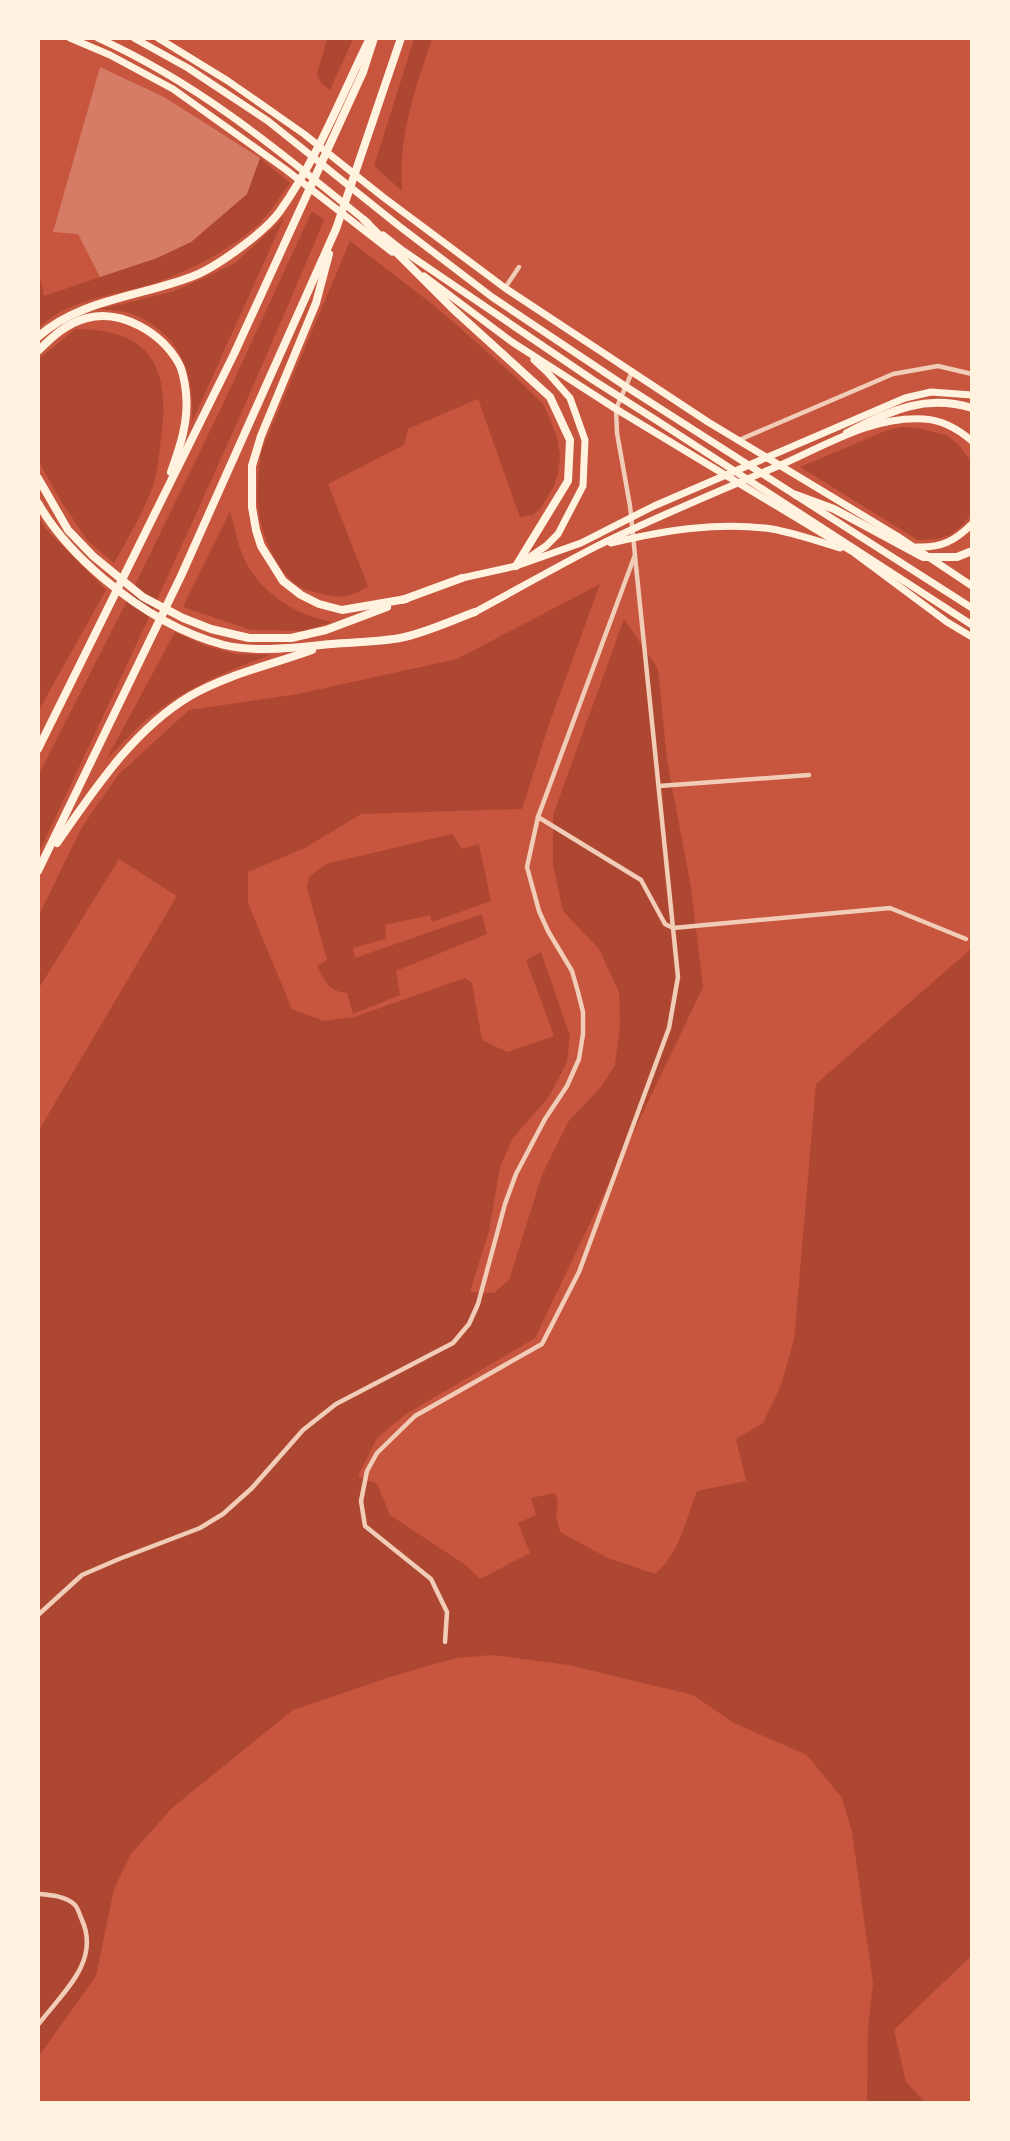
<svg xmlns="http://www.w3.org/2000/svg" width="1010" height="2141" font-family="Poppins,sans-serif">
  <rect width="100%" height="100%" fill="#c8553d"/>
  <g fill="#ae4732">
    <polygon points="327,39 353,39 330,90 321,83 317,74"/>
    <path d="M414,39H432C415,88 398,138 402,191L374,166Z"/>
    <path d="M260,158L290,183C278,199 268,217 253,229C225,252 191,270 158,282C120,295 68,298 39,328L38,269L44,296L157,258L191,242L247,194Z"/>
    <path d="M312,211L324,220C235,434 138,643 39,852V774L135,585L223,404Z"/>
    <path d="M284,218L192,422C195,372 180,334 132,314C122,310 109,310 99,309L144,299L174,291L204,278L235,263Z"/>
    <path d="M350,241L436,307L509,371L544,405L557,437L560,457L558,473L554,486L541,508L533,515L520,517L478,399L408,429L404,445L328,484L368,586C355,596 339,599 323,594C316,592 308,591 302,588C289,581 281,570 274,557C254,518 256,494 261,452Z"/>
    <path d="M75,329C151,329 171,367 161,438C159,453 158,471 153,486C143,513 128,538 114,563L87,540L61,501L40,464L39,359Z"/>
    <polygon points="901,427 917,428 946,435 959,445 971,462 971,514 963,525 950,535 937,539 918,540 800,467 885,431"/>
    <path d="M230,511C234,525 237,541 242,554C257,591 295,615 332,622L303,631L251,630L183,607Z"/>
    <polygon points="38,516 46,529 106,590 39,710"/>
    <path d="M600,584L548,727L522,809L361,814L305,848L248,872V903L292,1009L324,1021L354,1017L465,978L472,983L482,1040L507,1052L554,1036L526,960L541,952L570,1036L567,1062L548,1098L513,1138L500,1167L489,1231L470,1292L494,1293L509,1280L542,1175L568,1122L600,1088L615,1065L620,1025L619,992L599,949L563,911L553,865V815L624,619L658,669L667,760L691,888L703,987L535,1338L406,1414L377,1438L358,1476L377,1484L390,1515L467,1566L480,1579L530,1553L518,1523L536,1515L531,1498L555,1493L558,1501L556,1515L560,1532L608,1558L655,1574C679,1555 686,1519 697,1491L746,1481L736,1439L763,1423L781,1385L794,1340L816,1084L971,949L972,1955L894,2030L906,2082L925,2102H867L868,2027L873,1984L852,1832L842,1798L807,1755L734,1723L693,1695L568,1665L492,1655L456,1658L393,1676L293,1710L172,1808L131,1854L114,1889L96,1976L39,2056V1130L177,896L119,859L39,988V915L82,827L118,775L189,710L298,694L457,659Z"/>
    <path d="M175,632L203,645L235,654L270,655C229,670 188,687 153,714C136,727 121,745 106,760Z"/>
    <path d="M452,834L462,849L479,844L491,901L432,922L430,915L385,925L386,939L353,948L355,958L482,914L487,934L396,971L400,995L353,1014L347,993C327,991 326,982 317,966L327,960L307,888L309,877L326,864Z"/>
  </g>
  <polygon fill="#d67c66" points="100,67 164,97 260,158 247,194 191,242 157,258 100,277 78,234 53,232"/>
  <g fill="none" stroke-linecap="round" stroke-linejoin="round">
    <g stroke="#f1ccb7" stroke-width="4.5">
      <polyline points="505,288 519,267"/>
      <polyline points="739,440 893,374 938,366 972,374"/>
      <polyline points="659,786 809,775"/>
      <polyline points="538,817 641,880 665,924 673,928 890,908 966,939"/>
      <polyline points="38,1615 82,1575 119,1559 200,1528 223,1514 252,1488 303,1430 336,1404 453,1343 469,1324 478,1304 505,1204 516,1174 545,1119 567,1086 579,1059 583,1034 583,1012 578,992 572,971 548,931 539,911 527,867 538,817 635,555 630,506 617,433 616,409 632,372"/>
      <polyline points="445,1642 447,1612 431,1579 365,1526 361,1501 367,1471 377,1453 415,1416 542,1344 579,1272 669,1028 678,977 635,556"/>
      <path d="M38,1894C50,1895 66,1896 75,1905C78,1908 80,1916 82,1920C101,1962 61,1994 38,2025"/>
    </g>
    <g stroke="#fff3e0" stroke-width="7">
      <polyline points="70,38 110,55 173,89 285,169 392,252"/>
      <polyline points="158,38 228,81 304,134 383,197 505,288 708,422 897,536 972,586"/>
      <polyline points="424,276 512,342 616,409 853,552 947,622 972,637"/>
      <path d="M611,543C662,531 718,521 772,529C794,533 818,541 840,548"/>
      <path d="M917,547C941,548 955,541 972,524"/>
      <polyline points="527,559 546,546 558,534 583,486 585,440 570,398 547,372 534,360"/>
      <polyline points="462,578 516,566 581,543 654,506 905,398 931,392 972,395"/>
      <path d="M475,612C516,590 556,567 597,546C658,516 721,490 783,464C828,444 873,416 924,419C943,420 958,429 972,441"/>
    </g>
    <g stroke="#fff3e0" stroke-width="7">
      <path d="M98,38C200,84 282,153 368,223"/>
      <polyline points="134,38 188,68 268,121 399,226 492,297 625,386 972,608"/>
      <polyline points="383,235 402,250 593,380 656,420 972,625"/>
    </g>
    <g stroke="#fff3e0" stroke-width="8">
      <polyline points="364,220 453,309 550,397 570,440 568,481 516,566"/>
      <polyline points="329,254 316,303 261,436 252,466 252,507 256,530 261,546 283,581 301,595 319,604 342,610 406,599"/>
      <path d="M38,337C78,300 142,296 191,277C216,268 265,232 280,211C317,159 341,97 369,40"/>
      <path d="M38,351C53,336 67,323 87,318C122,309 161,333 178,362C183,370 185,384 186,393C189,421 180,447 171,472"/>
      <path d="M847,433C889,412 923,393 972,408"/>
      <polyline points="38,478 68,530 93,556 143,597 183,618 211,629 249,638 291,638 326,630 387,607"/>
      <polyline points="796,495 834,509 923,557 957,557 972,551"/>
      <path d="M38,503C55,533 78,557 104,579C140,609 178,633 224,645C257,653 298,647 331,644C353,642 377,642 400,638C423,634 453,620 475,612"/>
      <polyline points="402,600 462,578"/>
      <polyline points="38,749 234,354 363,72 374,38"/>
      <path d="M57,843C94,790 133,730 190,696C228,674 271,665 312,650"/>
      <polyline points="38,871 181,576 336,229 401,38"/>
    </g>
  </g>
  <rect width="1010" height="2141" fill="none" stroke="#fff3e0" stroke-width="80"/>
</svg>
